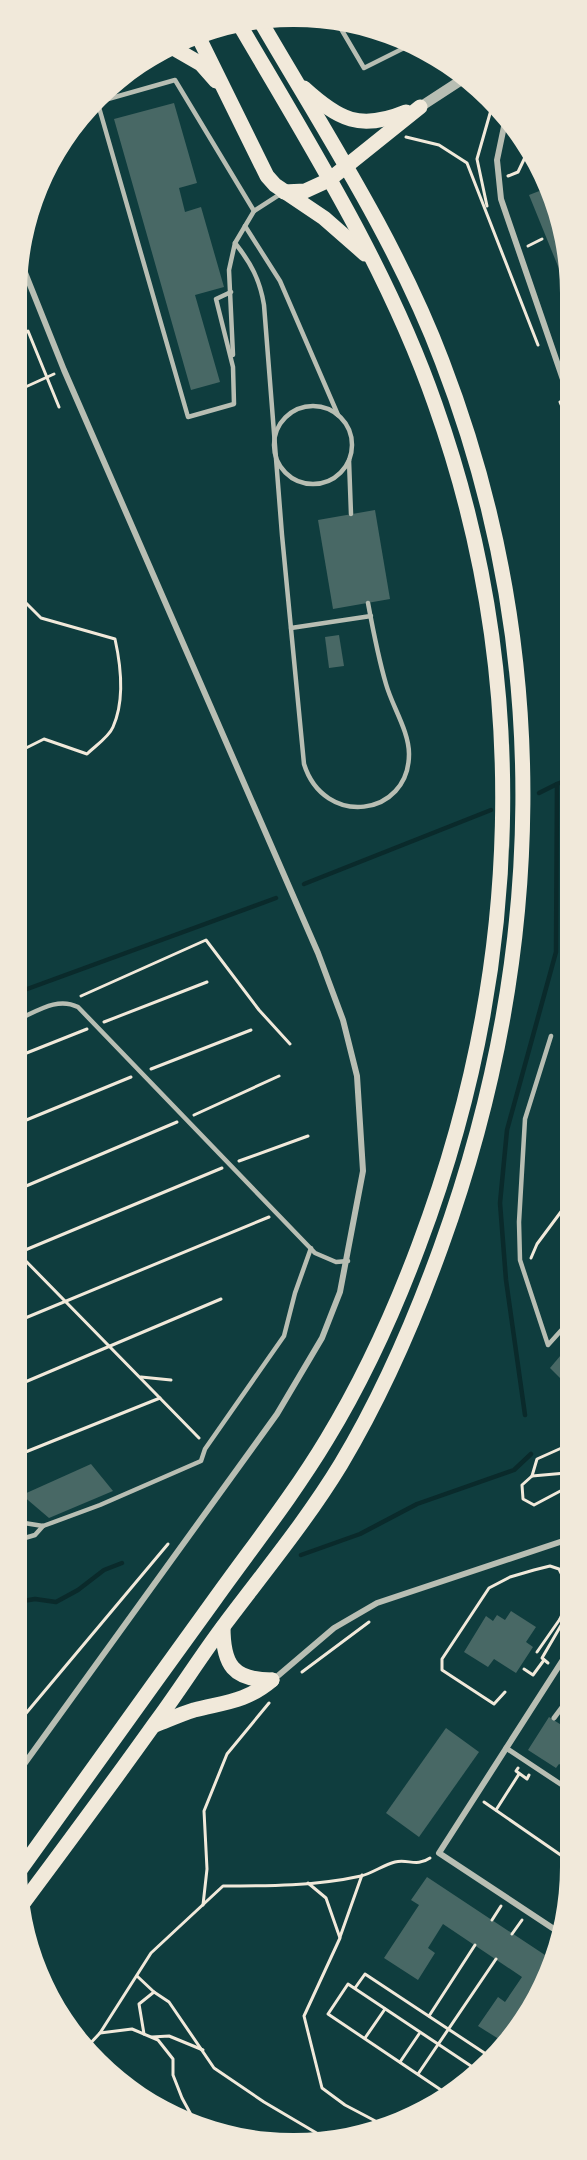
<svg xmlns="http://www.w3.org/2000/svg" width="587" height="2160" font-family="Helvetica,sans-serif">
  <rect width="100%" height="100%" fill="#0f3d3e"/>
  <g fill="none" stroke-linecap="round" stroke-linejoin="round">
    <g stroke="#0a2a2b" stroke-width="4.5">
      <polyline points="539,793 557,784"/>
      <polyline points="304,884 491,810"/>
      <polyline points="19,992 276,898"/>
      <polyline points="525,1415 506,1280 500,1203 507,1130 556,952 557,784 567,780"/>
      <polyline points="301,1555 360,1534 417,1504 514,1470 531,1454"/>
      <polyline points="17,1602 35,1599 56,1602 78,1590 104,1570 122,1563"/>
    </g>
  </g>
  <g fill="#486865">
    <polygon points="174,103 197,183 179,188 185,212 201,207 224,287 195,295 220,382 191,390 114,119"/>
    <polygon points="547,188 568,258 568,280 564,281 529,195"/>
    <polygon points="375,510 390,599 333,609 318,520"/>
    <polygon points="339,635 344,666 329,668 325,637"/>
    <polygon points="566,1349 566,1384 550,1368"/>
    <polygon points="91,1464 113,1491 49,1518 22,1495"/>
    <polygon points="511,1611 536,1627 526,1642 533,1647 516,1673 494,1659 488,1667 464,1652 486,1616 493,1621 497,1615 505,1620"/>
    <polygon points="549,1717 566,1728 566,1768 559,1764 556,1768 528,1750"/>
    <polygon points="446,1728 479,1752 419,1837 386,1813"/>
    <polygon points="427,1877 551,1959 533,2005 502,2041 478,2026 498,1997 505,2002 522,1977 443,1924 428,1948 435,1953 418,1980 384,1958 419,1905 411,1900"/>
  </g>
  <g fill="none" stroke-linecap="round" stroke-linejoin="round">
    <g stroke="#f1e9da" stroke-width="3">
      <polyline points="406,137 439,145 467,163 538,345"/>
      <polyline points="508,176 518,172 528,151"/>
      <polyline points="487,206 477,159 493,103"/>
      <polyline points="528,246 542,239"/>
      <polyline points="21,335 28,331 59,407"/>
      <polyline points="21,389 54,374"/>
      <polyline points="560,402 568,421"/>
      <path d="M20,751L44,739L87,754C95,746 109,737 113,727C125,700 121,666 115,639L41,618L21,598"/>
      <polyline points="81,996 206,940 259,1010 290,1044"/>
      <polyline points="104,1022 207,982"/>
      <polyline points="19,1056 87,1029"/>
      <polyline points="151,1069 251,1030"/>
      <polyline points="194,1115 279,1076"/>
      <polyline points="19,1123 131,1077"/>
      <polyline points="239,1161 308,1136"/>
      <polyline points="19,1189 177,1122"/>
      <polyline points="18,1253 222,1168"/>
      <polyline points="18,1253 199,1438"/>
      <polyline points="531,1258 537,1244 566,1205"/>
      <polyline points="18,1321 269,1217"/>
      <polyline points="141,1377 171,1380"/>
      <polyline points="18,1385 221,1299"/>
      <polyline points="18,1455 160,1398"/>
      <polyline points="532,1476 537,1459 566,1446"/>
      <polyline points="566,1488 534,1505 523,1499 522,1485 532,1476 566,1473"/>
      <polyline points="17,1559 25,1549"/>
      <polyline points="560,1619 566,1605"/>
      <polyline points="537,1652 560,1619 563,1622 542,1658 548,1663"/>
      <polyline points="524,1669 533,1675 544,1660"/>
      <polyline points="302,1672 369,1622"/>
      <polyline points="505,1692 494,1704 442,1670 442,1659 489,1588 510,1577 534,1570 550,1566 559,1569 566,1583"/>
      <polyline points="17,1724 168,1544"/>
      <polyline points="518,1768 516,1771 527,1779 529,1775"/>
      <polyline points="484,1802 565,1858"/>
      <polyline points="496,1810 519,1774"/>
      <polyline points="308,1883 326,1898 340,1938 304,2016 322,2088 345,2105 383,2125"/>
      <polyline points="203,1905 207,1869 204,1811 227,1754 269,1703"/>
      <polyline points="492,1920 501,1906"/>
      <polyline points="512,1934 522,1920"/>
      <polyline points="340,1937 362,1875"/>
      <polyline points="137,1976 154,1992 169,2002 214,2068 264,2102 325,2138"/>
      <polyline points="355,1988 365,1974 489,2056"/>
      <polyline points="429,2016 475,1945"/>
      <path d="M100,2033L151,1953L223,1886C269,1886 316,1886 361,1876C373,1873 383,1865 395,1862C408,1859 417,1867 430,1858"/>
      <polyline points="144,2034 139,2004 154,1992"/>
      <polyline points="152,2037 169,2036 203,2050"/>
      <polyline points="365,2038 385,2009"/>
      <polyline points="85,2049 100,2033 132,2029 158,2040 173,2059 173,2075 182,2098 195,2122"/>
      <polyline points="400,2062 419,2034"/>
      <polyline points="418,2074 496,1959"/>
      <polyline points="460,2087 473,2067"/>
      <polyline points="447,2094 328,2014 348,1984 477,2070"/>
    </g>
    <g stroke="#b8beb3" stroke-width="4.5">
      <polyline points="337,22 364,68 410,45"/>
      <polyline points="101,101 175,80 254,211 282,193"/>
      <polyline points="98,104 188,417 234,404 233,367 216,299 231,292"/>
      <polyline points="245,226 280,281 338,415"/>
      <path d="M235,243C251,263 260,280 264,305L282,535L304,764C324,828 409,817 409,754C409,731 392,706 386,684C378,657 373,630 368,603"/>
      <polyline points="233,355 229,270 235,243 254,211"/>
      <circle cx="313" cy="445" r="39"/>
      <polyline points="349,460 351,514"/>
      <polyline points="291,628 371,616"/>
      <path d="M19,1019C39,1010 58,997 78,1007L315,1253L336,1262L348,1261"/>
      <polyline points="551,1036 525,1119 519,1222 520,1260 548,1345 566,1325"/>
      <polyline points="18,1522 43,1526 100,1505 201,1461 205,1449 284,1336 295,1293 311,1248"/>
      <polyline points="18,1540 35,1535 43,1526"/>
    </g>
    <g stroke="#b8beb3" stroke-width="5">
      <polyline points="554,1718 566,1702"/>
      <polyline points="506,1748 565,1787"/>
    </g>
    <g stroke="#b8beb3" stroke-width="6">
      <polyline points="506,117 497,160 501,199 568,394"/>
      <polyline points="273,1680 334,1628 377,1603 566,1540"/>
      <polyline points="17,1774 277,1414 322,1338 340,1292 363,1171 357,1076 343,1020 318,953 64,370 22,265"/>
      <polyline points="560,1933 439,1853 566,1655"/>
    </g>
    <polyline stroke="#b8beb3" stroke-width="10" points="420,107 463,79"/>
    <g stroke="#f1e9da" stroke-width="15">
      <polyline points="199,38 267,176 275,185 324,218 365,254"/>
      <polyline points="175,49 201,64 216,81"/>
      <path d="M304,88C339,120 360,131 406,112"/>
      <polyline points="284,192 305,191 329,180 420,107"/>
      <path d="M223,1627C223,1665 233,1680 272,1680"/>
      <path d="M155,1725C168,1720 181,1714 194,1710C225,1702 246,1702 272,1680"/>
      <path d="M18,1873C84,1781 149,1690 215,1599C253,1546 294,1494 327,1439C364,1378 394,1312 419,1245C522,972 533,680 435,404C388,269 310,145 238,22"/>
      <path d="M24,1902C67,1844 111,1785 153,1726C178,1693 200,1657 225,1624C264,1572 307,1520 341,1464C381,1397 415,1319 441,1247C546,956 554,652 442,361C397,242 325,132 261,22"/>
    </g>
  </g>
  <path d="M0 0H587V2160H0ZM293 27H294A266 266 0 0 1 560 293V1867A266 266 0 0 1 294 2133H293A266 266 0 0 1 27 1867V293A266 266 0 0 1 293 27Z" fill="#f1e9da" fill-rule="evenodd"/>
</svg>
